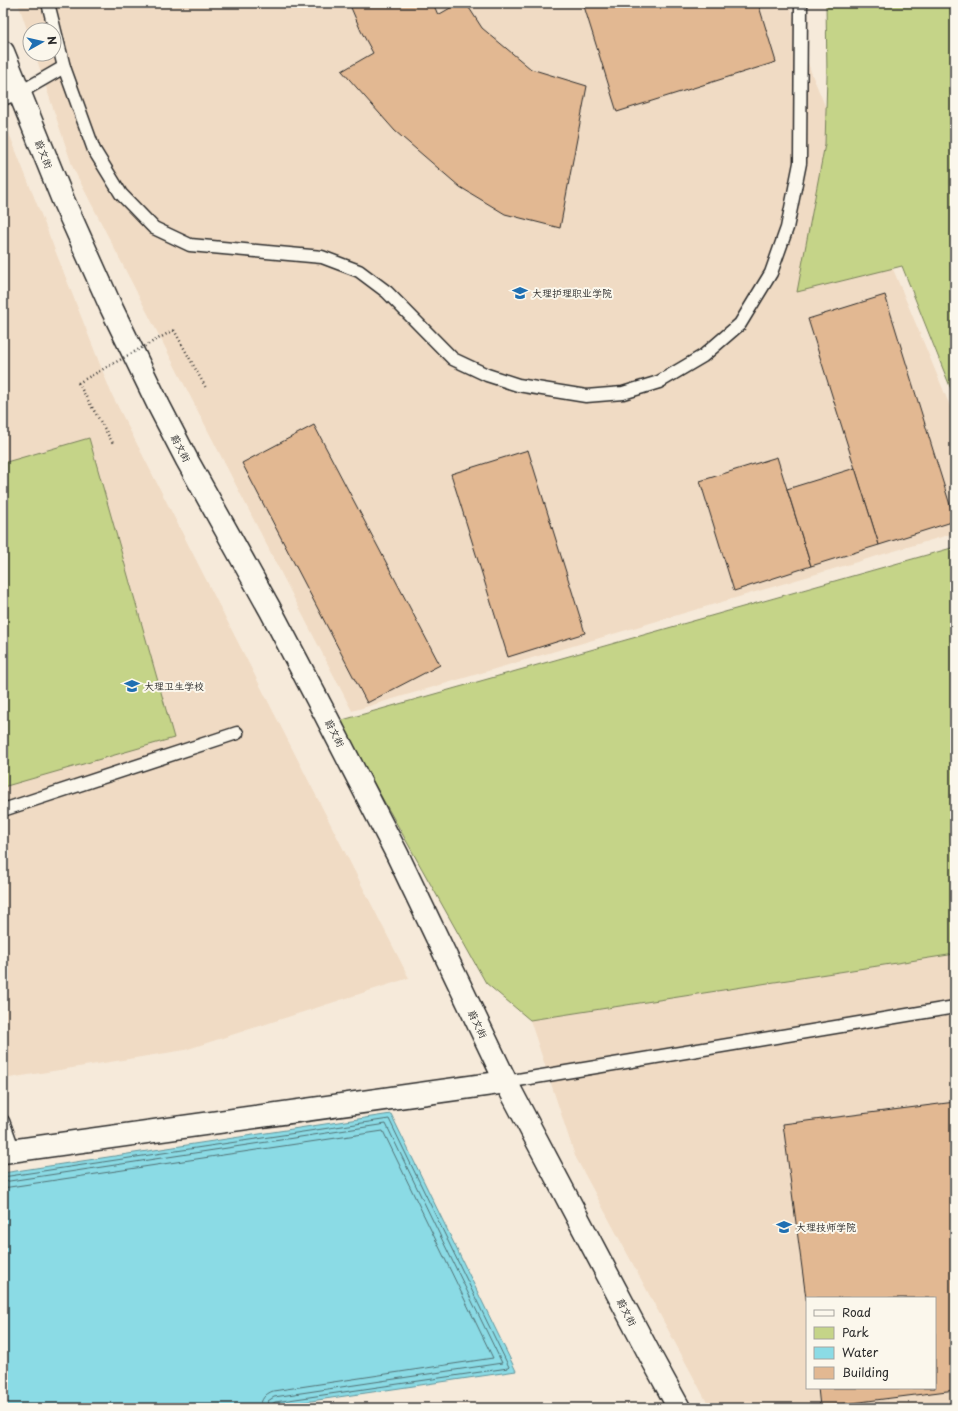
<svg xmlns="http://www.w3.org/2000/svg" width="958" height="1411" font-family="'Playpen Sans','LXGW WenKai TC',sans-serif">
  <rect width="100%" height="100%" fill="#f6eada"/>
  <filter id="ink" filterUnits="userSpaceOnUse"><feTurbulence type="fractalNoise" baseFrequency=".025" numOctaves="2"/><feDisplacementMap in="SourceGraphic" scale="8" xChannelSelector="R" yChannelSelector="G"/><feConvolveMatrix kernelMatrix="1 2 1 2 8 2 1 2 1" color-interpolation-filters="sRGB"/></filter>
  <g filter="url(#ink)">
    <g fill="#f0dbc4" fill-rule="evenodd">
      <polygon points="18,3 789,3 811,72 955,418 955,533 352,711 73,168 35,54 54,54 54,30 30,30 30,38"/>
      <polygon points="3,118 112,395 409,978 185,1050 3,1079"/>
      <path d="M955,954V1408H710L575,1156L530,1020ZM807,1298H935V1388H807Z"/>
    </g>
    <g fill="#c5d488" stroke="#78805a">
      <polygon points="826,3 955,3 955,399 902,266 797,292 825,144 827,76"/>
      <polygon points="89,438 174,738 3,787 3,463"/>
      <polygon points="955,547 955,954 530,1020 486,983 339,721"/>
    </g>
    <polygon fill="#8bdbe5" stroke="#65959b" points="391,1114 516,1371 263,1408 3,1408 3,1173"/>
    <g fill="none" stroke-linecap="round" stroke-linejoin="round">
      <g stroke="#517175" stroke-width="1">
        <polyline points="3,1177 389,1119 509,1367 508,1368 275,1402 272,1404 271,1408"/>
        <polyline points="3,1182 386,1124 502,1363 274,1397 268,1401 266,1408"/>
        <path d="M3,1188L383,1131L493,1358L273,1391C265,1394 261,1399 260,1408"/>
      </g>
    </g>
    <g fill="#e2b892" stroke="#2b2b2b">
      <polygon points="349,3 433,3 438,15 459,3 466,3 482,28 531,69 587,86 560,228 505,214 460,187 395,131 342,71 373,53 361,31"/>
      <polygon points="583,3 758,3 776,62 617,112"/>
      <polygon points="885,295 955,521 879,545 808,319"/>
      <polygon points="314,425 440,665 367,703 242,463"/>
      <polygon points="528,450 585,633 508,657 451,474"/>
      <polygon points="777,457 811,566 734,591 700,481"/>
      <polygon points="855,468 879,545 811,566 787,489"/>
      <polygon points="955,1102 955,1390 820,1407 818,1388 935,1388 935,1298 807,1298 807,1306 783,1124"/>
    </g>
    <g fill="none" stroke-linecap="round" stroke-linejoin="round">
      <g stroke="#2b2b2b" stroke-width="15">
        <g id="lane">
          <polyline points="48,3 64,67 94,150 121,194 154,228 190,245 322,257 359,271 387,292 453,359 487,375 518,385 586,396 623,393 659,382 703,356 740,324 771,273 787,228 800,163 801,3"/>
          <polyline points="3,99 19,93 64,67"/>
          <polyline points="3,810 237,733"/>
          <polyline points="506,1082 955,1007"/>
          <polyline points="3,1121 14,1151"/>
        </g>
      </g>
      <g stroke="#2b2b2b" stroke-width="25">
        <g id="street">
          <polyline points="3,52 63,200 111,307 159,406 187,460 271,611 325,714 397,854 506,1082 651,1357 679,1408"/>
          <polyline points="3,1152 506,1082"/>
        </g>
      </g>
      <g stroke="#2b2b2b" stroke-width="2.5" stroke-dasharray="1 3" stroke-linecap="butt">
        <polyline points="174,330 206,388"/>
        <polyline points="78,383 114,445"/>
      </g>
      <use href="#lane" stroke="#fbf7ec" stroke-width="12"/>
      <use href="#street" stroke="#fbf7ec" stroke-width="22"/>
      <polyline stroke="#2b2b2b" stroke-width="2.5" stroke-dasharray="1 3" stroke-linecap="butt" points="78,383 174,330"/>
    </g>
  </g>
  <defs>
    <g id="university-bare" transform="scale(1.2)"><path d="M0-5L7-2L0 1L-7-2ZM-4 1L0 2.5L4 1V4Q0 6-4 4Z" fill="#1f6fb2" stroke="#fbf7ec" stroke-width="2.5" paint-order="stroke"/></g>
  </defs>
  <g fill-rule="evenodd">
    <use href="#university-bare" x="520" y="293"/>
    <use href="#university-bare" x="132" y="686"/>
    <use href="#university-bare" x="784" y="1227"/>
  </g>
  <g text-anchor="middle" stroke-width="4" stroke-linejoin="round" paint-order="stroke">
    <g font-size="10" fill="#2b2b2b" stroke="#fbf7ec">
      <text transform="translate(44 154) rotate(68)" y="4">蔚文街</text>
      <text transform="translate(181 448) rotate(62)" y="4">蔚文街</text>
      <text transform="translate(335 733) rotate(63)" y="4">蔚文街</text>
      <text transform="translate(478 1024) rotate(64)" y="4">蔚文街</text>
      <text transform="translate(627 1312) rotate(62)" y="4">蔚文街</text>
    </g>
    <g font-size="10" fill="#2b2b2b" stroke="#fbf7ec" text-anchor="start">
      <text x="532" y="297">大理护理职业学院</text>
      <text x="144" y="690">大理卫生学校</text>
      <text x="796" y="1231">大理技师学院</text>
    </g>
  </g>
  <rect width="958" height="1411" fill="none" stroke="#fbf7ec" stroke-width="16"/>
  <rect x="8" y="8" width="942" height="1395" fill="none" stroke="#2b2b2b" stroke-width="1.5" filter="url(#ink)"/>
  <rect x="806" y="1297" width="130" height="92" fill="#fbf7ec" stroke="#a8a59f"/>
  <rect x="814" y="1310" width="20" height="6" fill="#fbf7ec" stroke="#a8a59f"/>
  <text x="842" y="1317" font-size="12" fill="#2b2b2b">Road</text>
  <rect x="814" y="1327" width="20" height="12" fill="#c5d488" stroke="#a8a59f"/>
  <text x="842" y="1337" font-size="12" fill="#2b2b2b">Park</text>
  <rect x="814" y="1347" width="20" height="12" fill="#8bdbe5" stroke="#a8a59f"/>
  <text x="842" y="1357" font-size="12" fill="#2b2b2b">Water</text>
  <rect x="814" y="1367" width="20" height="12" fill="#e2b892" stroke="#a8a59f"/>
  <text x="842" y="1377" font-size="12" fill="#2b2b2b">Building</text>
  <g transform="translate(42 42) rotate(82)"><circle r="19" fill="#fbf7ec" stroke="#a8a59f"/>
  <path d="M0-3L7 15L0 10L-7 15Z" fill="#1f6fb2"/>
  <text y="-6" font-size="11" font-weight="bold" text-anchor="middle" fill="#2b2b2b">N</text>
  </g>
</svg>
